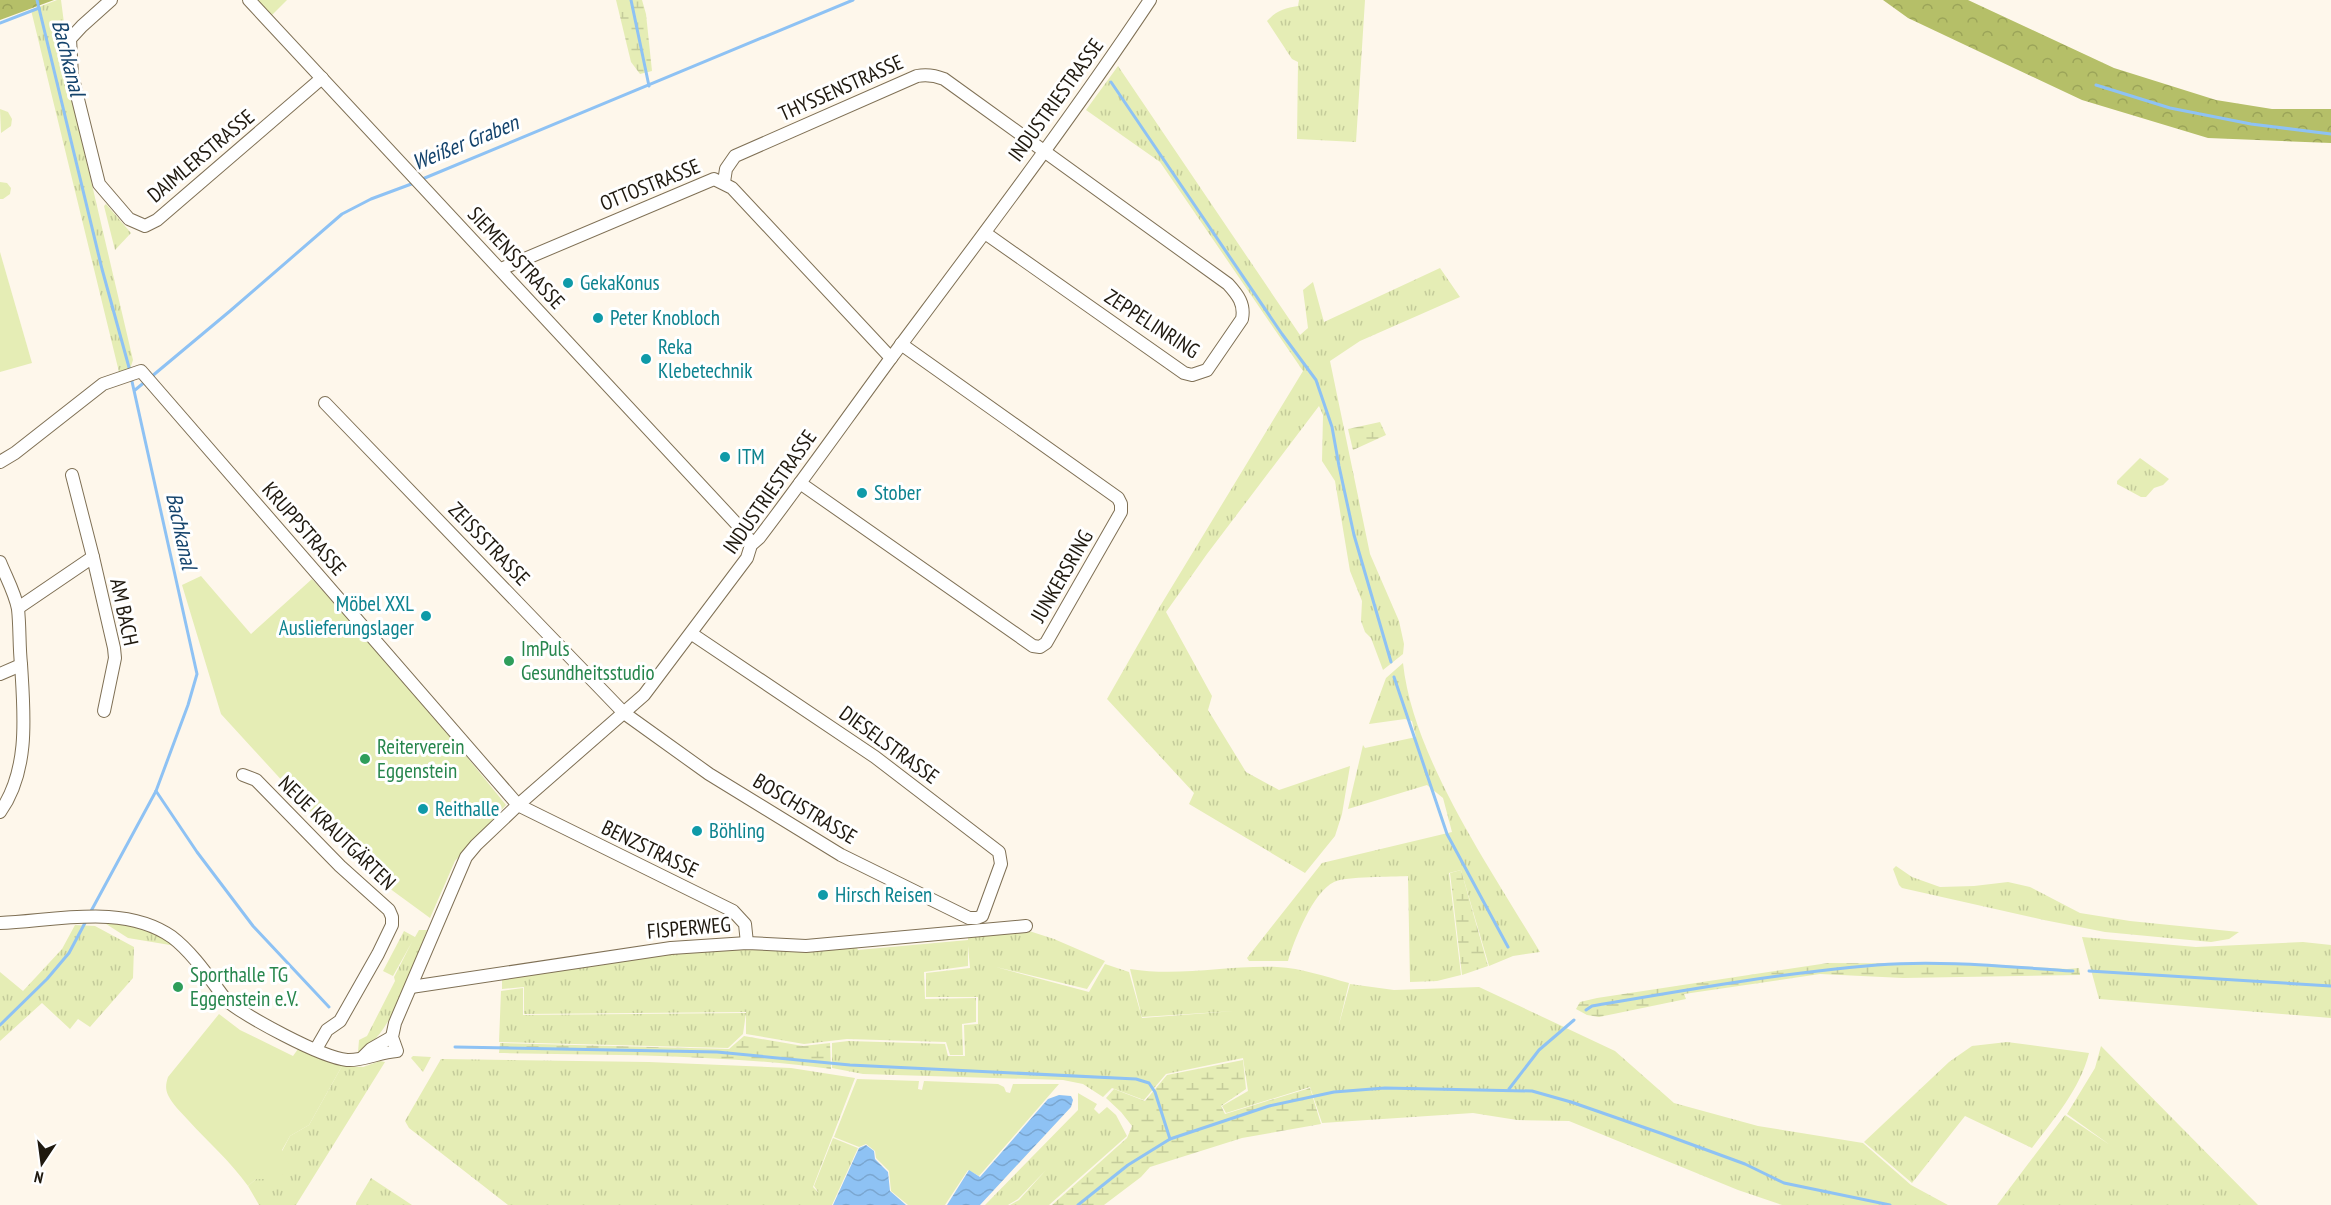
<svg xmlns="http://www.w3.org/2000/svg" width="2331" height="1205" font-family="'PT Sans Narrow',sans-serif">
  <defs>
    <pattern id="grass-tufts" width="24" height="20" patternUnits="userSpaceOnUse" patternTransform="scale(1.5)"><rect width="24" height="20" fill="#e5edb5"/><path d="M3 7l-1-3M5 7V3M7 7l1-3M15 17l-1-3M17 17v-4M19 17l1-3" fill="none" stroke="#c4cb9a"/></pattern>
    <pattern id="forest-crowns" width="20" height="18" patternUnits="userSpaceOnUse" patternTransform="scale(1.5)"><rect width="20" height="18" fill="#b5bf68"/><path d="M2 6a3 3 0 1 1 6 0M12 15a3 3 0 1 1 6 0" fill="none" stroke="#9ba459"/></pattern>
    <pattern id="wetland-marsh" width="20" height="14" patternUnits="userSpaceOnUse" patternTransform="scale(1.5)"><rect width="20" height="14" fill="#e5edb5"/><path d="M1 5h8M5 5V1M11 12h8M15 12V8" fill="none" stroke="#c4cb9a"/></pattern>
    <pattern id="water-waves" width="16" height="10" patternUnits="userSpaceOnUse" patternTransform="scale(1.5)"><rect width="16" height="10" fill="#8ec2f4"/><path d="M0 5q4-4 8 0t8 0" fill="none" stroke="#7aa6d0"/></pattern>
  </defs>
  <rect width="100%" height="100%" fill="#fef7eb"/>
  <g fill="url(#grass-tufts)">
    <polygon points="57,0 61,0 64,23 64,65 133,360 130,369 119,372 31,10"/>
    <polygon points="257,0 287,0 272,15"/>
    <path d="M1299,0H1365L1356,142L1297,139L1298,62L1292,59L1267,21C1276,11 1285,8 1298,6Z"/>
    <polygon points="1118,66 1300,335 1308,328 1303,290 1313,282 1324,322 1440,268 1460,297 1360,341 1330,361 1370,554 1399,621 1404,644 1403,654 1383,670 1371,638 1365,632 1361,621 1362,601 1350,571 1335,481 1322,461 1323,415 1319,406 1207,554 1166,612 1212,696 1208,710 1246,772 1279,790 1350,766 1342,814 1335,836 1305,873 1189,804 1194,793 1107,699 1159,608 1303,371 1160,162 1086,110"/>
    <polygon points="106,204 131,233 115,250 104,206"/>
    <polygon points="2140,458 2169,479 2163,485 2154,488 2146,497 2141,497 2117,484 2117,481"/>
    <path d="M1403,663C1413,758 1491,869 1540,952L1513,956L1489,966L1461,870L1449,873L1461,975L1437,981L1410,982L1408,876C1392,877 1346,876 1334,882C1313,892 1294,940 1288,961H1249L1247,958L1322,863L1452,832L1443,798L1427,785L1348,809L1363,745L1365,748L1416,737L1412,721L1405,719L1369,724L1386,678Z"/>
    <polygon points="1896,866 1912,877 1940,887 1974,886 2008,882 2030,887 2080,913 2130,921 2239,932 2229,939 2211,942 2105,932 2044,920 1902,888 1899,885 1893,869"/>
    <polygon points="103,922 145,928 176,946 128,938"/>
    <polygon points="75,925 95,926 134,947 133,978 90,1027 78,1019 70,1029 42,1003 0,1041 0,972 23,991 62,949"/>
    <path d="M419,930H427C414,963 391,1039 358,1052L359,1040L367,1036L395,981L394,977L412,942L393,976L383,971L404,931L415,937Z"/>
    <path d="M1026,930L1054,939L1105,961L1087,989L996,967L1089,992L1105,964L1129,972L1142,1018L1235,1011L1142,1017L1130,969C1180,977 1228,965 1277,967C1302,968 1326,977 1349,983L1338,1028L1350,984L1394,990L1479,987L1615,1051L1674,1103L1758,1126L1863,1143L1911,1185L1948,1205H1782L1738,1190L1569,1121L1517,1120L1473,1113L1322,1123L1310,1087L1226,1113L1222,1106L1248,1091L1243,1058L1166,1074L1144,1100L1112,1088L1103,1097L1083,1084L1063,1080L863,1074L832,1068V1043L848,1041L945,1044L948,1056H965L964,1025L978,1024V997H926V973L970,968L968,946V966L924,972L925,999L976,998V1022L962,1024L963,1055H950L946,1042L847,1039L804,1044L746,1034V1012L524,1014V987L502,989V977L672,951L727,948L822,951L856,946L858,950L968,940V936Z"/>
    <polygon points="2082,937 2196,947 2303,942 2331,945 2331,1018 2099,999"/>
    <polygon points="523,988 523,1015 746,1013 743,1034 728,1048 499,1042 501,991"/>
    <path d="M2007,1042L2089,1053C2080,1089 2054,1119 2032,1148L1965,1116L1912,1183L1864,1142L1949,1062L1972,1046Z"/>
    <polygon points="2101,1046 2258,1205 1997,1205 2065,1115 2110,1145 2067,1114 2095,1068"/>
    <polygon points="413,1056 431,1057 423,1072 411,1058"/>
    <polygon points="441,1059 649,1062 791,1068 855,1078 813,1187 819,1193 814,1186 833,1138 858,1148 832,1205 508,1205 409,1128 405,1121"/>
    <polygon points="380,1061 385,1062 296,1205 259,1205 248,1186 256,1179 268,1178 290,1136 309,1125 342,1066 363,1067"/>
    <polygon points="1078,1093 1097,1104 1094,1109 1099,1114 1107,1107 1116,1115 1127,1136 1049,1205 1010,1205 1019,1200 1046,1170 1018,1199 1008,1205 985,1205 1078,1110"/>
    <polygon points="371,1178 412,1205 356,1205 356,1203"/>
  </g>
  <g fill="url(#forest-crowns)">
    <polygon points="0,0 54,0 0,20"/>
    <polygon points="1883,0 1968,0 2114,68 2216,100 2272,109 2331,109 2331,143 2208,138 2082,100 1908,18"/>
  </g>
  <g fill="url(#wetland-marsh)">
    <polygon points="616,0 642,0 646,14 652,71 640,74 631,62"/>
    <polygon points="1380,422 1386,435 1353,450 1348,429"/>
    <polygon points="1461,870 1488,966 1462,975 1450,873"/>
    <polygon points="1828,963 1983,964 2067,969 2079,968 2080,975 1903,978 1820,974 1684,994 1686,999 1599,1017 1587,1015 1576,1009 1580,1002 1597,998"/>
    <path d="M744,1036L803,1046L830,1043L831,1069C721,1054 610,1055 499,1053L500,1043L729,1049Z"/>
    <polygon points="1243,1060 1246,1089 1221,1106 1225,1114 1310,1088 1321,1124 1242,1138 1150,1167 1141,1177 1104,1205 1052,1205 1127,1138 1132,1126 1121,1112 1106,1098 1114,1089 1145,1101 1167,1075"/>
  </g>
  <g fill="#e5edb5">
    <polygon points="0,109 8,112 12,119 11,126 1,133"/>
    <polygon points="0,182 7,183 11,188 10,194 3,199 0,199"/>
    <polygon points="0,252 32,363 0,372"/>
    <polygon points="201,576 251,634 312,579 406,682 506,805 455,861 430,918 363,869 221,714 182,585"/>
    <path d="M219,1014L240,1030L293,1056L298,1049L342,1066L309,1125L290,1136L282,1150L289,1164L283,1174L268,1179H256L248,1186C231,1162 208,1142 188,1120C181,1112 172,1104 168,1095C165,1089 166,1083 168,1077Z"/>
    <polygon points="857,1079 919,1081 918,1089 922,1090 924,1081 998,1084 1004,1087 1006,1092 1010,1093 1013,1084 1059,1084 979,1176 968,1170 945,1205 908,1205 891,1191 889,1171 876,1158 875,1151 866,1144 859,1147 834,1137"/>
  </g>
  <g fill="url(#water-waves)">
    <polygon points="1059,1095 1071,1096 1073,1100 1071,1107 980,1205 947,1205 969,1170 980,1177 1048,1099"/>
    <polygon points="866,1145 874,1151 875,1159 888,1172 890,1191 906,1205 833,1205 859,1148"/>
  </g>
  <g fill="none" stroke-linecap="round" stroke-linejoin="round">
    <g stroke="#8ec2f4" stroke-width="3">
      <polyline points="37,0 102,269 130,371"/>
      <polyline points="631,0 649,86"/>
      <polyline points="0,23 39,8"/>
      <polyline points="1111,82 1282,334 1316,380 1332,427 1339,466 1354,535 1391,662"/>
      <polyline points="2096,85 2170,108 2251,124 2331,134"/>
      <polyline points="420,180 853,0"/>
      <polyline points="151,377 230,311 342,214 371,199 414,183"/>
      <polyline points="135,390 146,381"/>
      <polyline points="1394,677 1447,834 1508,947"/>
      <polyline points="156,791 197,852 253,926 329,1007"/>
      <polyline points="90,913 156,791 188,705 197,674 131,377"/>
      <polyline points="2089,971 2331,986"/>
      <path d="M1586,1010L1592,1006C1686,990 1781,973 1877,965C1942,960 2008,967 2073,971"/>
      <polyline points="0,1025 47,979 69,953 86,921"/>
      <polyline points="455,1047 717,1052 850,1065 1136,1079 1149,1083 1155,1092 1170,1139"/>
      <polyline points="1509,1089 1539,1050 1574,1020"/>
      <polyline points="1078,1205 1128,1165 1170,1139 1269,1106 1334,1092 1385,1088 1532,1091 1571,1102 1663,1134 1745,1164 1784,1183 1890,1205"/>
    </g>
    <g stroke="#7f7055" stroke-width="14">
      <g id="minor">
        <polyline points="111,0 82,26 70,39 72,75 99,184 129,219 145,226 157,220 322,78"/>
        <polyline points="249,0 746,534 751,545"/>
        <path d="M724,182L726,169L735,156L917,76C927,74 934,75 944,79L1228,284C1238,295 1245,304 1242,319L1207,370L1192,375L1184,373L985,233"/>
        <polyline points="501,269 714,179 732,188 891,358"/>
        <polyline points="325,403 624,713 709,774 841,855 969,918 977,918 982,916 1001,864 999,852 875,757 692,634"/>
        <polyline points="0,462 15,453 103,384 141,371 518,805 733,911 745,924 747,943"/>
        <polyline points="72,475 93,557"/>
        <polyline points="800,483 1033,646 1040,647 1046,643 1121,512 1121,504 1118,498 901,344"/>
        <path d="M0,562C6,577 15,593 18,609C20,627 19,646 21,664C24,713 30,770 0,812"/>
        <polyline points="18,608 93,557 114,648 115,658 104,711"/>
        <polyline points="0,674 21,665"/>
        <polyline points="243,775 256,780 340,866 389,910 392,917 392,925 378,954 340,1021 327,1030 316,1049"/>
        <path d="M0,923C54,921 124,903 172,937C193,953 210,979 226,1000C247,1017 320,1057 347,1060C363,1061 380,1052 397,1051L392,1037L395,1023L466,857L476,845L518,805L644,695L747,558L751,545L759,538C804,479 847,418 891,358C979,240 1068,123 1150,0"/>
        <polyline points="411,987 671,948 747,943 806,946 1026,926"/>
        <polyline points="363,1057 371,1049 392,1037"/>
      </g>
    </g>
    <use href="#minor" stroke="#fff" stroke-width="12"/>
  </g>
  <g fill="#0f9aa8" stroke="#fff" stroke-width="2">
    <circle cx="568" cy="283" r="6"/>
    <circle cx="598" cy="318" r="6"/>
    <circle cx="646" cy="359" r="6"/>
    <circle cx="725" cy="457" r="6"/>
    <circle cx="862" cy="493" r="6"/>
    <circle cx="426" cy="616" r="6"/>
    <circle cx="423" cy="809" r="6"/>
    <circle cx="697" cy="831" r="6"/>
    <circle cx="823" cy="895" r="6"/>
  </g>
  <g fill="#2e9e5b" stroke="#fff" stroke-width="2">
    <circle cx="509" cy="661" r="6"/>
    <circle cx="365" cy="759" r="6"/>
    <circle cx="178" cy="987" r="6"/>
  </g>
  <g text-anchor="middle" stroke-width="6" stroke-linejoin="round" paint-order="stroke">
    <g font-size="21" fill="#1f190f" stroke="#fff">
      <text transform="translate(841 88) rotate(-24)" y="7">THYSSENSTRASSE</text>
      <text transform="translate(1056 100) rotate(-54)" y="7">INDUSTRIESTRASSE</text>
      <text transform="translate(201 156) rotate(-40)" y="7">DAIMLERSTRASSE</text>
      <text transform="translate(650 185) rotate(-22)" y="7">OTTOSTRASSE</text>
      <text transform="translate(516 258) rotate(47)" y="7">SIEMENSSTRASSE</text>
      <text transform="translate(1152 324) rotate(33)" y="7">ZEPPELINRING</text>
      <text transform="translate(770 492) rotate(-55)" y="7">INDUSTRIESTRASSE</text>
      <text transform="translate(304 529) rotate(49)" y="7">KRUPPSTRASSE</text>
      <text transform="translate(489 544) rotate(46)" y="7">ZEISSSTRASSE</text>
      <text transform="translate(1062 576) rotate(-60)" y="7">JUNKERSRING</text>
      <text transform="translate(124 612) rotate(78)" y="7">AM BACH</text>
      <text transform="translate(889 745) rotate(36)" y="7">DIESELSTRASSE</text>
      <text transform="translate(805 809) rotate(31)" y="7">BOSCHSTRASSE</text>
      <text transform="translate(337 833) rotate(44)" y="7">NEUE KRAUTGÄRTEN</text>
      <text transform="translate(650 849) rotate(26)" y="7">BENZSTRASSE</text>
      <text transform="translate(689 928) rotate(-5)" y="7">FISPERWEG</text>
    </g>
    <g font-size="21" fill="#0d838f" stroke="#fff" text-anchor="start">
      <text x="580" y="290">GekaKonus</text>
      <text x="610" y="325">Peter Knobloch</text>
      <text x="658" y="354">Reka<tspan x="658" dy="24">Klebetechnik</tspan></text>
      <text x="737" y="464">ITM</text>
      <text x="874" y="500">Stober</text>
      <text x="414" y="611" text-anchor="end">Möbel XXL<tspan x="414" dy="24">Auslieferungslager</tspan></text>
      <text x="435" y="816">Reithalle</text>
      <text x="709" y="838">Böhling</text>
      <text x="835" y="902">Hirsch Reisen</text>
    </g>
    <g font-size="21" fill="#27864d" stroke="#fff" text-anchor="start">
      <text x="521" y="656">ImPuls<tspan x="521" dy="24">Gesundheitsstudio</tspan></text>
      <text x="377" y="754">Reiterverein<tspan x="377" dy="24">Eggenstein</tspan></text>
      <text x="190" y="982">Sporthalle TG<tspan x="190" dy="24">Eggenstein e.V.</tspan></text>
    </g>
    <g font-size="22" font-style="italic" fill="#14436c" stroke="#fff">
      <text transform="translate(69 58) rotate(76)" y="8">Bachkanal</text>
      <text transform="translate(465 142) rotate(-22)" y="8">Weißer Graben</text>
      <text transform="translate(182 531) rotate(78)" y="8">Bachkanal</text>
    </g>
  </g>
  <g transform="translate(42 1163) rotate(193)" stroke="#ffffff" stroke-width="4.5" paint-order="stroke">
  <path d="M0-4.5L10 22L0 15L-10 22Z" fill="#1f190f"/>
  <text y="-9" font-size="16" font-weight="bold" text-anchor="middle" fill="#1f190f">N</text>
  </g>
</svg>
